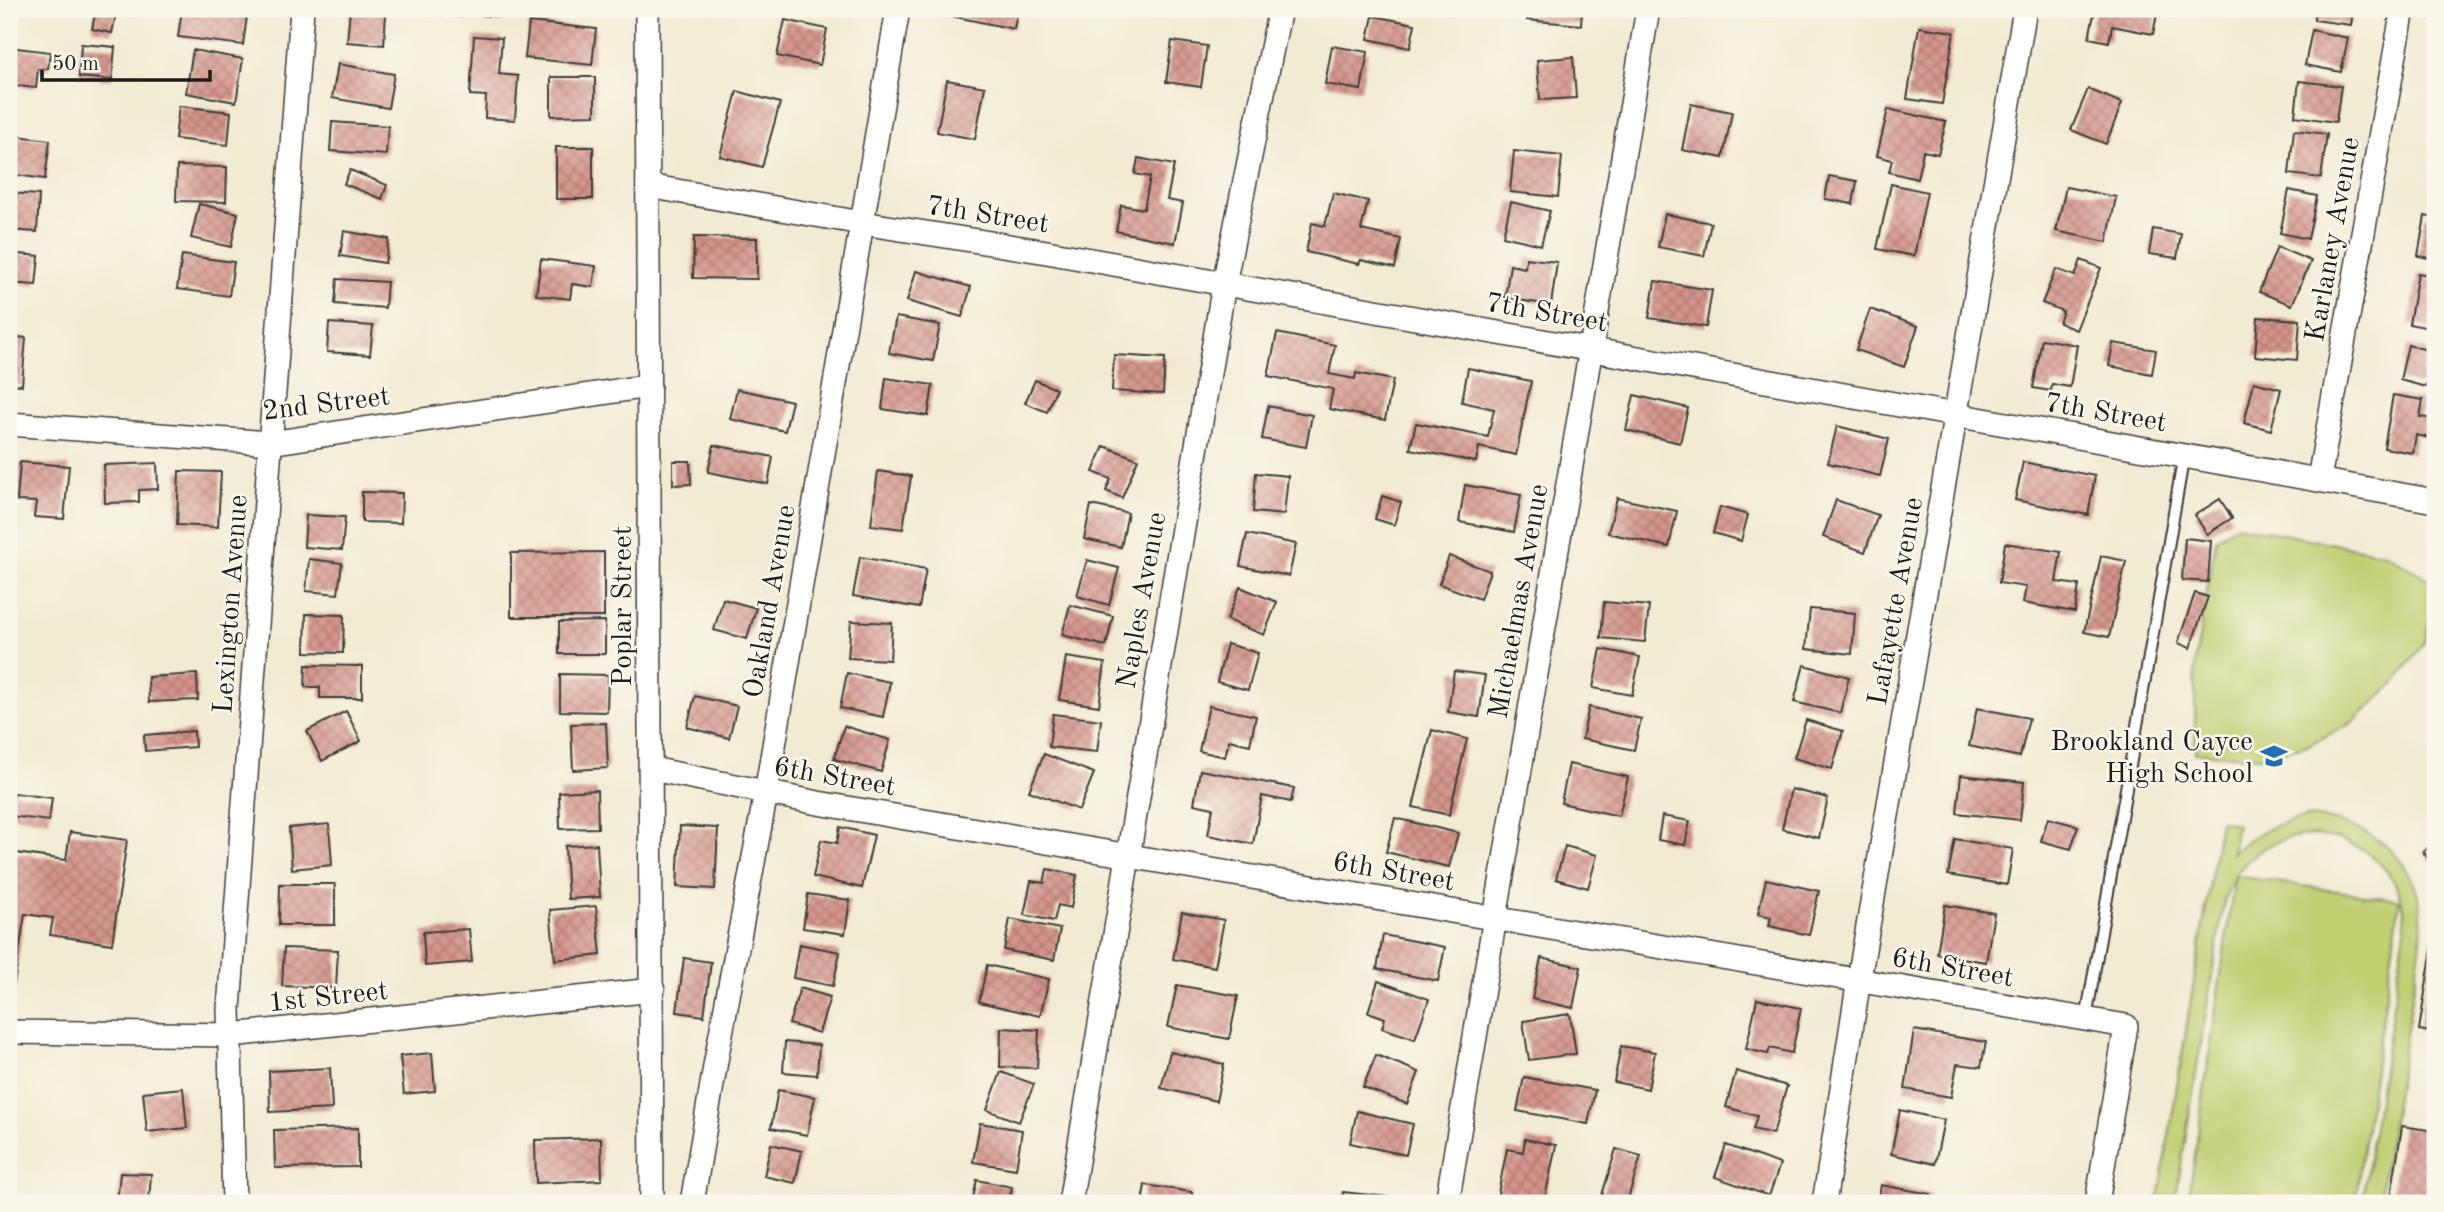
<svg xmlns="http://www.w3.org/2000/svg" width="2444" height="1212" font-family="'Old Standard TT',serif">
  <defs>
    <pattern id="building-cross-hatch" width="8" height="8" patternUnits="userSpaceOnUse" patternTransform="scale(1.75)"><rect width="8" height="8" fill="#d5948b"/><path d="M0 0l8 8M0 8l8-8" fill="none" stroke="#ac7871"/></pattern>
  </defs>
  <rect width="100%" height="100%" fill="#fbf7ec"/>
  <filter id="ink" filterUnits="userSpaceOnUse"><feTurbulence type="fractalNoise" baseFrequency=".0143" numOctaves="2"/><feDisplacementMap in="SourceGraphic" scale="14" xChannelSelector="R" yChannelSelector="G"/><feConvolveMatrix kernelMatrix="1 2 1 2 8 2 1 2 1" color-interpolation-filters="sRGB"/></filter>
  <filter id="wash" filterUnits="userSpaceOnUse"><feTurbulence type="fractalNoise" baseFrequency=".00686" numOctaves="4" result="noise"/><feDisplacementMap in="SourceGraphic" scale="28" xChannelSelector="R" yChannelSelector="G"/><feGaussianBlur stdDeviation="1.57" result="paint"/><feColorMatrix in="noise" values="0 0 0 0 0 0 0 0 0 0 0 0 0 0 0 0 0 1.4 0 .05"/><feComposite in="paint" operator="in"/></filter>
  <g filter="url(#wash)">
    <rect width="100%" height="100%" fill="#f2ebd3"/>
    <g fill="#bfcf72" stroke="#6e7647" stroke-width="2">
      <polygon points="2236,525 2386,554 2435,583 2435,600 2425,641 2394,684 2352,723 2308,745 2262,757 2195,753 2195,662 2216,539"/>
      <path d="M2308,817C2379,823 2428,866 2421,942L2379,1203H2362L2405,930C2409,838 2286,800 2235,876L2400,900L2355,1203H2188L2235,876L2224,901L2175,1203H2158L2220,821L2237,824L2232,853C2254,832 2278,823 2308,817Z"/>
    </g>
    <g id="blocks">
      <g fill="url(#building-cross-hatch)">
        <polygon points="96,9 117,9 112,33 92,29"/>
        <polygon points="182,9 248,9 243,45 178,37"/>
        <polygon points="426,9 464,9 463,17 426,14"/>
        <polygon points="481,9 524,9 523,19 480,15"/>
        <polygon points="952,9 1018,9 1014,29 951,16"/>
        <polygon points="1110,9 1131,9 1130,15"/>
        <polygon points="1528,9 1582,9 1581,25 1527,20"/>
        <polygon points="2095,9 2158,9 2153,34 2112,26 2109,42 2089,38"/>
        <polygon points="2315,9 2353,9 2351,25 2314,20"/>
        <polygon points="350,10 386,13 384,45 347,42"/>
        <polygon points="1373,16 1415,24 1410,48 1368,39"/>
        <polygon points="785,20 827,29 820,65 777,56"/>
        <polygon points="529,22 596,29 592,65 525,58"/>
        <polygon points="1919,27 1954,32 1942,104 1907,99"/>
        <polygon points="2312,30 2348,38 2341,72 2305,65"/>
        <polygon points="474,36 502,38 499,74 518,76 515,120 485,118 486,96 470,95"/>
        <polygon points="1172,41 1207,46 1201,87 1166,82"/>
        <polygon points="81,44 115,47 112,80 79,77"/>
        <polygon points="1332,46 1368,52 1361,90 1325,84"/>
        <polygon points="9,47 50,52 48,69 38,69 36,88 9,85"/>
        <polygon points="193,50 243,59 236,102 186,93"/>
        <polygon points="1573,57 1576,98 1540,100 1537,60"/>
        <polygon points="338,64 394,74 388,108 332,98"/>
        <polygon points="551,77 595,77 595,115 551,116"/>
        <polygon points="947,80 985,87 975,139 937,132"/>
        <polygon points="2299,81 2341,86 2336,122 2295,116"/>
        <polygon points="2088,89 2122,103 2106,144 2071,130"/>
        <polygon points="737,91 780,103 762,167 720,156"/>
        <polygon points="1691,104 1732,112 1723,158 1682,150"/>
        <polygon points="179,106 231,112 228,145 175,139"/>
        <polygon points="1888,109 1946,122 1938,154 1923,151 1917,179 1889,172 1892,160 1877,156"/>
        <polygon points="332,122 388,126 386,155 330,151"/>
        <polygon points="2294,130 2327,134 2321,178 2289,174"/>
        <polygon points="9,135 50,140 45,179 9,174"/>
        <rect x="556" y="147" width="37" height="52"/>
        <polygon points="1514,151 1562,156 1558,197 1510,192"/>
        <polygon points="1138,158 1174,165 1167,200 1183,203 1175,243 1116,231 1121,205 1144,209 1150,177 1135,174"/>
        <polygon points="177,166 227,167 226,202 176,201"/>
        <polygon points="350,170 387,185 382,199 344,184"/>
        <polygon points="1829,176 1857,181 1853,204 1825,199"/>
        <polygon points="1891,184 1927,192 1914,256 1877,249"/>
        <polygon points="2066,187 2116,197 2107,242 2056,231"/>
        <polygon points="2289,190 2317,196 2308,239 2280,233"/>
        <polygon points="9,193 39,195 37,232 9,230"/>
        <polygon points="1333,193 1368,201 1361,230 1401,239 1395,268 1361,260 1359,264 1306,252 1312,223 1325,226"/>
        <polygon points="1511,202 1550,211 1541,245 1503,236"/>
        <polygon points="199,204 238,213 231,247 191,238"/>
        <polygon points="1665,214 1711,223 1704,256 1658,247"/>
        <polygon points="2425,216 2435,218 2435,259 2418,256"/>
        <polygon points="2153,229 2181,234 2177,258 2149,254"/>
        <polygon points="344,231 389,239 385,263 340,256"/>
        <polygon points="694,237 757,238 757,279 693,278"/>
        <polygon points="2277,247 2311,261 2292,305 2259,292"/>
        <polygon points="9,253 39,256 36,285 9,283"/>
        <polygon points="182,255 234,262 229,296 177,289"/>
        <polygon points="1526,258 1557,262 1551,305 1505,298 1510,265 1525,268"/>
        <polygon points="541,259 596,266 593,287 572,284 570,299 536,295"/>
        <polygon points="2081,260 2101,268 2076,330 2059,323 2063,311 2042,303 2056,269 2075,276"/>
        <polygon points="916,271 971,287 962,317 907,301"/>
        <polygon points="2418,273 2435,276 2435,329 2409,324"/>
        <polygon points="337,279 387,282 385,308 335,304"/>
        <polygon points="1655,281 1712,290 1706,327 1649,318"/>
        <polygon points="1870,309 1918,326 1904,367 1856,350"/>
        <polygon points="896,317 940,325 933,361 889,353"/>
        <polygon points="2258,317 2300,320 2297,360 2255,356"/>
        <polygon points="329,323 373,326 370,355 327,352"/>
        <polygon points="1277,333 1335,345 1329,374 1355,379 1356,373 1393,380 1385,420 1329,409 1333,389 1268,376"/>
        <polygon points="9,336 26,338 22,385 9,384"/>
        <polygon points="2042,339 2077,345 2070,387 2052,384 2051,391 2033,388"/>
        <polygon points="2113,343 2156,350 2152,374 2109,366"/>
        <polygon points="2408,345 2435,352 2426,387 2400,380"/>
        <polygon points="1114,355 1165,358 1163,394 1112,391"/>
        <polygon points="1468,368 1531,381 1516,455 1479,447 1476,462 1410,449 1416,423 1488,437 1494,409 1462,402"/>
        <polygon points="886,378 933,385 928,416 882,409"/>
        <polygon points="1035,380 1056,389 1047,412 1025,403"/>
        <polygon points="2254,382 2281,389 2271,430 2244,423"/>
        <polygon points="737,389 792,401 785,431 730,419"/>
        <polygon points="1634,395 1688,408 1680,443 1626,430"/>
        <polygon points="2393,395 2423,400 2420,417 2433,419 2430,438 2416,435 2413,453 2384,448"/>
        <polygon points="1268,406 1312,415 1306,447 1262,439"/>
        <polygon points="1837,426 1889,439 1880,476 1828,463"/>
        <polygon points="714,445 773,457 768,484 708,472"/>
        <polygon points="1104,446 1138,459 1122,498 1106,491 1111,479 1093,472"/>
        <polygon points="673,461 690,461 691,484 673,485"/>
        <polygon points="20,462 69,466 64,519 34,517 36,502 17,501"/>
        <polygon points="2023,462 2095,476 2088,515 2015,500"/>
        <polygon points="157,463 158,489 139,490 139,502 105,503 104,465"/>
        <polygon points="179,471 221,472 218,527 177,525"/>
        <polygon points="878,471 911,476 903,529 871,525"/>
        <polygon points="1256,473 1288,476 1284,515 1253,512"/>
        <polygon points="1465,485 1521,495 1514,532 1459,522"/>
        <polygon points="362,492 402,493 401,523 362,522"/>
        <polygon points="1382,496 1401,502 1394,525 1375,519"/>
        <polygon points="1617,498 1677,511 1669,547 1608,533"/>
        <polygon points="2220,499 2232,518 2207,534 2195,515"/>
        <polygon points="1836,500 1878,515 1865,552 1823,537"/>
        <polygon points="1091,505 1128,513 1121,547 1084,539"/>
        <polygon points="1720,507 1748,515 1741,541 1713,533"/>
        <polygon points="306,515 345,517 342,550 304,547"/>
        <polygon points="1247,534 1296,544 1289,576 1240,566"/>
        <polygon points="2185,538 2211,541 2208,582 2182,580"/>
        <polygon points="2005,543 2061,552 2056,582 2079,585 2075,612 2023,603 2026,587 1999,583"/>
        <polygon points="604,552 604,617 511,617 511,553"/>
        <polygon points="1449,556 1490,571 1480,599 1439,584"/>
        <polygon points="2101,556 2126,561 2109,637 2084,632"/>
        <polygon points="860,557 926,569 919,608 853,596"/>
        <polygon points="309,559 342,563 338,594 306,591"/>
        <polygon points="1087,560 1119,568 1109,605 1077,596"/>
        <polygon points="1240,587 1277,602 1264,635 1227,620"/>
        <polygon points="2195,593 2208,597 2190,648 2178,643"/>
        <polygon points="723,599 756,608 747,639 714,630"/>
        <polygon points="1604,602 1649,606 1645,642 1601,638"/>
        <polygon points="1070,605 1113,616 1106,646 1062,635"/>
        <polygon points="1810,609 1855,613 1852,654 1806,649"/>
        <polygon points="306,614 344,615 343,653 305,652"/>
        <polygon points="605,621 605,654 559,654 559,622"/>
        <polygon points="851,621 892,623 890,660 848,658"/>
        <polygon points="1227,644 1258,653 1248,690 1217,682"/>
        <polygon points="1601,649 1640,657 1632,695 1593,688"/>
        <polygon points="1066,657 1105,663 1099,706 1059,700"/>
        <polygon points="306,665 362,666 362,698 320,698 320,687 305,687"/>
        <polygon points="1804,665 1849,677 1840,713 1794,702"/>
        <polygon points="1454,671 1485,675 1479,717 1448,712"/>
        <polygon points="847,673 890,682 883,717 840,708"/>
        <polygon points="197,674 198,700 149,702 148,677"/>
        <polygon points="560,674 608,675 607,712 560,711"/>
        <polygon points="695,696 737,706 729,738 687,727"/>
        <polygon points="1209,706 1256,716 1250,745 1229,740 1225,757 1199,751"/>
        <polygon points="1589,707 1641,719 1634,750 1582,739"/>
        <polygon points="1977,708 2029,718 2020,757 1969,746"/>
        <polygon points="346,711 361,741 322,761 307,731"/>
        <polygon points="1053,714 1101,720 1097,752 1049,747"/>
        <polygon points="1806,720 1843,731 1832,769 1794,758"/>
        <polygon points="606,723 608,768 573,770 571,724"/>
        <polygon points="844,726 890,740 881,772 834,759"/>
        <polygon points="1432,730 1467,739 1449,815 1413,807"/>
        <polygon points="194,731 195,747 145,751 144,735"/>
        <polygon points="1044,754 1094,773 1079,810 1029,791"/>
        <polygon points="1569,764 1628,777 1619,816 1561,803"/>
        <polygon points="1200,770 1294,788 1291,802 1262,796 1253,844 1208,835 1213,808 1194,804"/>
        <polygon points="1961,775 2024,782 2020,820 1957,813"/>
        <polygon points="1791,789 1828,798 1819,838 1782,829"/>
        <polygon points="597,790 598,828 560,829 559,792"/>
        <polygon points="14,793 52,798 49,821 10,816"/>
        <polygon points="1662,816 1690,821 1685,845 1658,840"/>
        <polygon points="1395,818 1458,833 1449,867 1386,852"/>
        <polygon points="2048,818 2078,826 2071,849 2041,841"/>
        <polygon points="329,824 332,865 292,869 289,828"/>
        <polygon points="680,826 718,828 715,889 677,887"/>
        <polygon points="840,827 874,835 862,888 813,877 821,840 837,843"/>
        <polygon points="70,832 127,840 112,944 50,935 53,918 25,914 9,1017 9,852 66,860"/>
        <polygon points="1955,839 2013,849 2007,885 1948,875"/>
        <polygon points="2435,841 2435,866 2423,852"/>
        <polygon points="597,844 600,897 568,899 565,846"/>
        <polygon points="1565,846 1597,855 1588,888 1556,879"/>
        <polygon points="1047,869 1077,875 1071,908 1058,905 1054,921 1024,915 1031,881 1044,883"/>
        <polygon points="1766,879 1819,891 1809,935 1769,926 1771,917 1758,914"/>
        <polygon points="280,884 335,884 335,925 279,925"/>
        <polygon points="808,894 850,900 845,934 803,928"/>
        <polygon points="1945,905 1994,913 1986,962 1937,954"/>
        <polygon points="596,906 601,955 555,960 550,910"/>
        <polygon points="1182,912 1224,920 1215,967 1173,959"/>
        <polygon points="1010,919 1060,929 1054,960 1004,950"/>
        <polygon points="469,929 472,962 425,966 423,932"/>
        <polygon points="1383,935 1445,947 1438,981 1377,969"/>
        <polygon points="2434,936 2435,936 2435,1033 2419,1030"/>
        <polygon points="799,944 840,952 833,986 793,978"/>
        <polygon points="284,948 338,950 336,988 282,986"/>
        <polygon points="684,958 711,962 704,1016 677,1012"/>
        <polygon points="1541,958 1581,967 1573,1008 1532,999"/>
        <polygon points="987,965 1049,979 1040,1016 979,1002"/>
        <polygon points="1378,981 1429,999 1415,1039 1382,1028 1385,1018 1368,1012"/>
        <polygon points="1177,985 1238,996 1229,1039 1168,1027"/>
        <polygon points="800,988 830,997 819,1033 789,1024"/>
        <polygon points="1757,999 1801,1008 1792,1053 1770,1048 1768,1054 1746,1049"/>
        <polygon points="1570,1014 1576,1054 1529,1060 1523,1021"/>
        <polygon points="1001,1028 1039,1030 1037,1068 1000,1067"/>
        <polygon points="1914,1030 1986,1042 1981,1067 1957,1064 1951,1097 1905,1089"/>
        <polygon points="785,1042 819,1045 817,1075 783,1072"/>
        <polygon points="1621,1046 1655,1052 1648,1089 1614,1082"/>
        <polygon points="1170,1052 1224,1064 1216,1101 1161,1088"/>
        <polygon points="432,1053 435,1091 404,1094 400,1056"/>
        <polygon points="1376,1055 1419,1072 1407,1104 1363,1087"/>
        <polygon points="330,1068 332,1109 270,1112 269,1071"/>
        <polygon points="1736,1071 1787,1086 1773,1134 1753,1129 1757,1116 1726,1107"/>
        <polygon points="1001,1072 1034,1084 1019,1122 987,1110"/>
        <polygon points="1524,1077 1595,1090 1588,1124 1517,1111"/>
        <polygon points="183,1088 187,1128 147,1132 143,1092"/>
        <polygon points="778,1090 815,1097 807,1135 771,1128"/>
        <polygon points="1900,1110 1944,1120 1935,1164 1891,1154"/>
        <polygon points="1357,1111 1413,1124 1406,1155 1350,1143"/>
        <polygon points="980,1123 1022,1130 1016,1169 973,1162"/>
        <polygon points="2402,1126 2435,1131 2435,1203 2390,1203"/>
        <polygon points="358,1128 358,1167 275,1168 274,1130"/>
        <polygon points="601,1138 602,1180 536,1183 535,1140"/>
        <polygon points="1525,1139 1556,1145 1544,1203 1496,1203 1507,1149 1523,1152"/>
        <polygon points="771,1144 802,1151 795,1183 764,1176"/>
        <polygon points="1726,1145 1780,1164 1769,1196 1715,1177"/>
        <polygon points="1616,1149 1641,1156 1627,1202 1602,1195"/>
        <polygon points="120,1173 151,1174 149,1203 117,1203"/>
        <polygon points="977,1180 1012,1187 1009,1203 972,1203"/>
        <polygon points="1145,1185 1192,1192 1191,1203 1142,1203"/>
        <polygon points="1881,1185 1931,1194 1929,1203 1878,1203"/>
        <polygon points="1343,1192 1387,1197 1387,1203 1341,1203"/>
      </g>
    </g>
  </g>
  <g filter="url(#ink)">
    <use href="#blocks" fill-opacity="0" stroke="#3c3b37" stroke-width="2"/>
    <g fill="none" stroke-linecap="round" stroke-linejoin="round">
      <g stroke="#3c3b37" stroke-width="14">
        <polyline id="lane" points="2086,1019 2184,455"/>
      </g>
      <g stroke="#3c3b37" stroke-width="26">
        <g id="street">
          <polyline points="647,9 652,1203"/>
          <polyline points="648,186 862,223 1041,251 2435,501"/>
          <polyline points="9,424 270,443 649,386"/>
          <polyline points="2319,479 2403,9"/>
          <polyline points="652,769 818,803 2126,1026 2097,1203"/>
          <polyline points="9,1032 231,1035 653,990"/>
          <polyline points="234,1203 229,1009 302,9"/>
          <polyline points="692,1203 717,1055 766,793 898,9"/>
          <polyline points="1070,1203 1224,284 1280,9"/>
          <polyline points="1447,1203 1648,9"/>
          <polyline points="1824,1203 1859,979 2025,9"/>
        </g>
      </g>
      <use href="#lane" stroke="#fff" stroke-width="10"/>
      <use href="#street" stroke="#fff" stroke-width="23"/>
    </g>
  </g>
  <defs>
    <g id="school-bare" transform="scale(2.1)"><path d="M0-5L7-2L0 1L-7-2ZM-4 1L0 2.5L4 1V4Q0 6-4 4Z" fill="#1f6fb2" stroke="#fbf7ec" stroke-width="2.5" paint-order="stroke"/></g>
  </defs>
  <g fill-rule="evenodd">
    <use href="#school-bare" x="2274" y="756"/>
  </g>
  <g text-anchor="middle" stroke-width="5" stroke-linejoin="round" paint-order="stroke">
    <g font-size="28" fill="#1c1c1c" stroke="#fbf7ec">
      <text transform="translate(988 213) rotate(9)" y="10">7th Street</text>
      <text transform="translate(2331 239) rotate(-80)" y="10">Karlaney Avenue</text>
      <text transform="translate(1547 311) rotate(10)" y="10">7th Street</text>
      <text transform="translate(326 402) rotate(-7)" y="10">2nd Street</text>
      <text transform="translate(2106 411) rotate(10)" y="10">7th Street</text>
      <text transform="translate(1140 600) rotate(-80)" y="10">Naples Avenue</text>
      <text transform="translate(768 601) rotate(-80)" y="10">Oakland Avenue</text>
      <text transform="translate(1517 601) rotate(-80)" y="10">Michaelmas Avenue</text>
      <text transform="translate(1894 601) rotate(-80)" y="10">Lafayette Avenue</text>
      <text transform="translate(229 604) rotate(-86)" y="10">Lexington Avenue</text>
      <text transform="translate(621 606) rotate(-90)" y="10">Poplar Street</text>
      <text transform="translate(835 775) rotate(10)" y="10">6th Street</text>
      <text transform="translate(1394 870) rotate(10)" y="10">6th Street</text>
      <text transform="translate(1953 966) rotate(10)" y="10">6th Street</text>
      <text transform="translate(328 995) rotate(-6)" y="10">1st Street</text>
    </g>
    <g font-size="28" fill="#1c1c1c" stroke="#fbf7ec" text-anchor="end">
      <text x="2253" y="750">Brookland Cayce<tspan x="2253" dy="32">High School</tspan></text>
    </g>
  </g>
  <rect width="2444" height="1212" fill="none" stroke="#fbf7ec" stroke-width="35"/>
  <path d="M42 70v10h168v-10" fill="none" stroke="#1c1c1c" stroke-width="3.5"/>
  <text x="52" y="70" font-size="21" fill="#1c1c1c" stroke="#fbf7ec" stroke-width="5" paint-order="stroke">50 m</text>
</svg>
